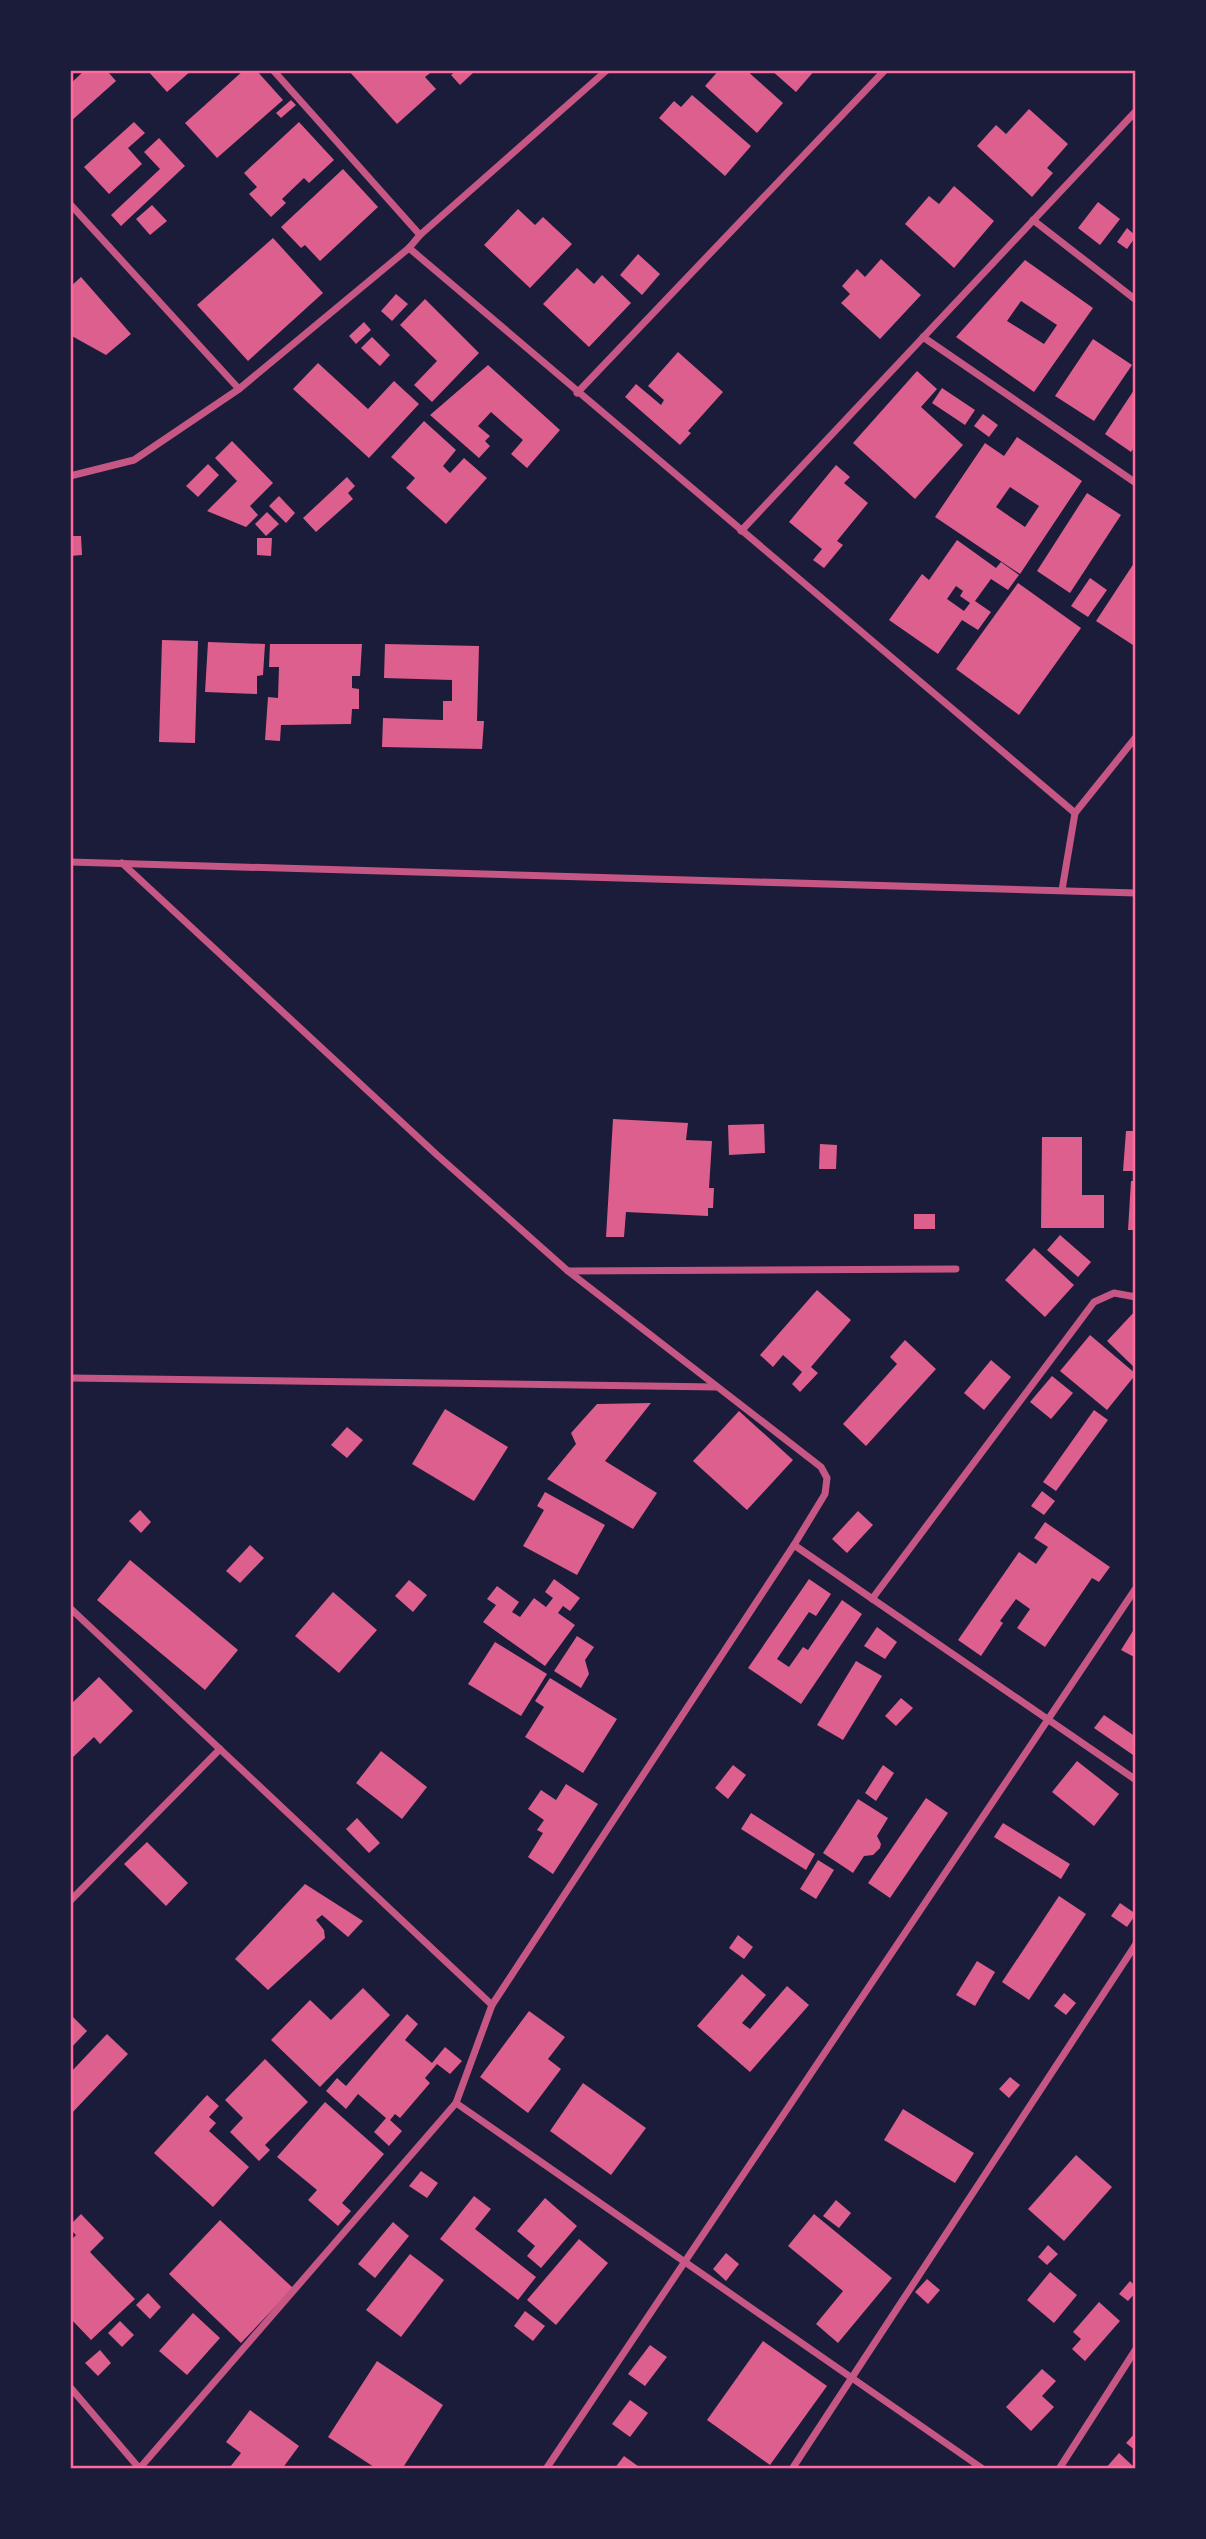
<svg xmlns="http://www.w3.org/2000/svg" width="1206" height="2539" font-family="Raleway,sans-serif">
  <rect width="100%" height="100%" fill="#1b1b3a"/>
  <g fill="#dd5f8e" fill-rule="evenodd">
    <polygon points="85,70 111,70 108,72 116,81 70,122 70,84"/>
    <polygon points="147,70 192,70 167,92"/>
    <polygon points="244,70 256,70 283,100 217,158 185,123"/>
    <polygon points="348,70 434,70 425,77 436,89 397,124"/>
    <polygon points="457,70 472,70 474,72 460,85 451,75"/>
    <polygon points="719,70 746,70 783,103 757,133 705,86"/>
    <polygon points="771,70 815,70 796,92"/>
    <polygon points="692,95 751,146 725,176 659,118 674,101 681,107"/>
    <polygon points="291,100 296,105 281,118 276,113"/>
    <polygon points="1029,109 1068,144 1047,168 1053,173 1032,197 977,146 996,125 1006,134"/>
    <polygon points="134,122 145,133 128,148 142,164 109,194 84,167"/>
    <polygon points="299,122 334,160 309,183 304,178 282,199 286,203 271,217 249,194 257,187 244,173"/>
    <polygon points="159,138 185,166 121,226 111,215 160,169 144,152"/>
    <polygon points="343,169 378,207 320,261 305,245 301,248 281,227"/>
    <polygon points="954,186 994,221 954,268 905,224 929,196 939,204"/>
    <polygon points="1098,202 1120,219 1100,245 1078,228"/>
    <polygon points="152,205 167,221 150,235 136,219"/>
    <polygon points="518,209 535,225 543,217 572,244 530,288 484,245"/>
    <polygon points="1127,228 1136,236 1127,249 1117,242"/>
    <polygon points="273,238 323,293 248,361 197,305"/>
    <polygon points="638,254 660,274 642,295 620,275"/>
    <polygon points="881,259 921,295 880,339 841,303 850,294 842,286 857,269 865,277"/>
    <path d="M1025,260L1093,308L1034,392L956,337ZM1021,301L1057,325L1044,344L1007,321Z"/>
    <polygon points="577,268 594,284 602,275 631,303 589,347 543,304"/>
    <polygon points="81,277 131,334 106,355 70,335 70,308 73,306 70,302 70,287"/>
    <polygon points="396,294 408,304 392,321 381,311"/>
    <polygon points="425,299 479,353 432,402 414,385 437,361 400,325"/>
    <polygon points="364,322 371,330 356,344 349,336"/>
    <polygon points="372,337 390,355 380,366 361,348"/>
    <polygon points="1093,339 1132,365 1094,421 1055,396"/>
    <polygon points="678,352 723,392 688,431 691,433 680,445 625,397 636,384 661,405 664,400 648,386"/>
    <polygon points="318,363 368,409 394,381 419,404 369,458 293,389"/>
    <polygon points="488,365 560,430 527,468 511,454 523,440 491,412 478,426 490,436 485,441 490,446 479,458 430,415"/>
    <polygon points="917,371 937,389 921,407 963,445 915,499 853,443"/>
    <polygon points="1136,387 1136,445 1131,452 1105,434"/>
    <polygon points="942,388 975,410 965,425 932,403"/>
    <polygon points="983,414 998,425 989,437 974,426"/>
    <polygon points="424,421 456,450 443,466 450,473 464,458 487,478 446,524 406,488 415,478 391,457"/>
    <path d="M1017,437L1082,481L1020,574L935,517L985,443L1004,456ZM1010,487L1039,506L1025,527L996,507Z"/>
    <polygon points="232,441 273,483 250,506 258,515 246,527 207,511 237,481 215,458"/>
    <polygon points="208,464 219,475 198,497 186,486"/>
    <polygon points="836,465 850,477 844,483 868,503 837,541 843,545 824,568 813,560 822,549 789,522"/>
    <polygon points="347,477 355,486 348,493 353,499 316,532 303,518"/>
    <polygon points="1087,493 1121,515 1070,593 1037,571"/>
    <polygon points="279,496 295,513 286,523 269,506"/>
    <polygon points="267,512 279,524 266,536 255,524"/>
    <polygon points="70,536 81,536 82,555 70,556"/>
    <polygon points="257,538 272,538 271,556 257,555"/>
    <path d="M957,540L996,568L1001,562L1019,575L1008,590L991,579L975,601L991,612L978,630L962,620L938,654L889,620L922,574L929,580ZM956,586L963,591L960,596L970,603L964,611L947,599Z"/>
    <polygon points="1136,560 1136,647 1096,621"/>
    <polygon points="1090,578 1107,590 1088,617 1071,606"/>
    <polygon points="1018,583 1081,628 1019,715 956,669"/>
    <polygon points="162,640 198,641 195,743 159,742"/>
    <polygon points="208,642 265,644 263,675 257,676 257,694 205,692"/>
    <polygon points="270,644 362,644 360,676 352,676 352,688 359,689 359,709 352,709 351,724 281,725 280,741 265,740 268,697 278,698 279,667 269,667"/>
    <polygon points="385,644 479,646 477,721 484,721 482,749 382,747 383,718 443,720 443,701 452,701 452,680 384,678"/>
    <polygon points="613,1119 688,1123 686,1140 712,1141 709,1188 714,1188 713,1208 708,1208 708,1216 626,1212 624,1237 606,1237"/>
    <polygon points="764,1124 765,1153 729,1155 728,1125"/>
    <polygon points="1126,1131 1136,1131 1136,1171 1123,1171"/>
    <polygon points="1042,1137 1082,1137 1082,1195 1104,1195 1104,1228 1041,1228"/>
    <polygon points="820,1144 837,1145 836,1169 819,1169"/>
    <polygon points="1131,1181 1136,1181 1136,1230 1128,1230"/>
    <rect x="914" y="1214" width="21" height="15"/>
    <polygon points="1060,1235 1091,1262 1078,1277 1047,1250"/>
    <polygon points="1034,1248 1074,1285 1045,1317 1005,1280"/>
    <polygon points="817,1290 851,1320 811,1367 818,1373 800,1392 792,1384 802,1372 783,1355 773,1367 760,1355"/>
    <polygon points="1136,1310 1136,1369 1107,1341"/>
    <polygon points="1090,1335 1136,1374 1107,1410 1060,1371"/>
    <polygon points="905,1340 936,1369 866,1446 843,1424 897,1364 890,1357"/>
    <polygon points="991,1360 1011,1377 984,1410 964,1393"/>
    <polygon points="1052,1376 1073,1393 1051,1419 1030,1402"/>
    <polygon points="651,1403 605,1461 657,1493 633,1529 547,1479 576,1444 571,1433 597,1404"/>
    <polygon points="445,1409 508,1447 474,1501 412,1464"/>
    <polygon points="1094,1410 1108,1420 1056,1491 1043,1482"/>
    <polygon points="739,1411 793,1460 747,1510 693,1461"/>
    <polygon points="347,1427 363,1440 347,1458 331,1445"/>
    <polygon points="1042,1491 1055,1501 1044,1515 1031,1506"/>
    <polygon points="545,1492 605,1525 577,1575 523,1546 544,1510 537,1506"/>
    <polygon points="140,1510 151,1522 141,1533 129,1521"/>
    <polygon points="858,1511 873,1525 847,1553 832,1539"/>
    <polygon points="1045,1522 1110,1567 1099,1582 1092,1578 1045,1647 1017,1628 1030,1609 1016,1599 1000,1621 1003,1623 981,1656 958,1640 1019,1552 1036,1564 1048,1547 1034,1538"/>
    <polygon points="250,1545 264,1558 240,1583 226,1571"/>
    <polygon points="130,1560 238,1650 205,1690 97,1600"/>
    <polygon points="554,1579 580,1598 570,1611 563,1606 558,1613 575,1625 545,1666 483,1622 496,1605 487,1599 497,1586 519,1602 512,1612 520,1617 534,1598 546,1607 553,1598 545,1592"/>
    <polygon points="809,1579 831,1594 816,1616 809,1612 777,1659 789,1667 803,1647 808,1650 842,1600 862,1614 801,1704 748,1668"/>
    <polygon points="409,1580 427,1595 413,1612 395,1596"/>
    <polygon points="333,1592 377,1630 339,1673 295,1636"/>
    <polygon points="1136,1626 1136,1658 1121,1650"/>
    <polygon points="877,1627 897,1642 885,1659 864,1646"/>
    <polygon points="577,1636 594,1647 585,1660 589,1674 581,1688 554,1671"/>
    <polygon points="495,1642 547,1674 521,1716 468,1684"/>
    <polygon points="856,1661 882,1676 843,1740 817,1725"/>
    <polygon points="99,1677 133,1711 100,1744 94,1737 70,1760 70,1705"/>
    <polygon points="550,1678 617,1719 583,1773 525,1737 544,1707 535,1701"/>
    <polygon points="901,1698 913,1708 896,1726 885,1716"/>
    <polygon points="1104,1715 1136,1737 1136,1750 1133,1755 1094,1728"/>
    <polygon points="381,1751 427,1787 402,1819 356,1783"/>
    <polygon points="1077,1761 1119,1794 1094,1826 1052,1792"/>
    <polygon points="733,1765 746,1775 728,1799 715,1788"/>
    <polygon points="883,1765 894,1773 876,1801 865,1793"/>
    <polygon points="566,1784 598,1804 553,1874 528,1857 543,1833 537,1830 544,1820 528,1809 541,1790 556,1800"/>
    <polygon points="926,1798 948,1813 890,1898 868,1883"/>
    <polygon points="858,1799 888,1818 877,1836 881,1844 880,1848 873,1855 864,1856 853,1873 823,1853"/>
    <polygon points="751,1813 815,1854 806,1870 741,1829"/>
    <polygon points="357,1818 380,1843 369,1853 346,1829"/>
    <polygon points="1003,1823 1070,1864 1061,1879 994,1837"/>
    <polygon points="147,1842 188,1883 166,1906 124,1864"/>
    <polygon points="818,1860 834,1870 816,1899 800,1889"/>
    <polygon points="305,1884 363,1921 348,1937 322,1915 316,1920 324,1930 325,1938 268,1990 235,1959"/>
    <polygon points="1059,1896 1086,1914 1029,2000 1002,1982"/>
    <polygon points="1120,1903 1136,1914 1127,1927 1111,1916"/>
    <polygon points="738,1935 753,1947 744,1959 729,1948"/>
    <polygon points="977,1961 995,1972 975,2006 956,1995"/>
    <polygon points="742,1974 766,1995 742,2023 750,2029 787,1986 809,2005 750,2072 697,2026"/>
    <polygon points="363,1988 390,2015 320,2087 271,2040 310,2000 331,2020"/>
    <polygon points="1064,1993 1076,2003 1066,2015 1054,2006"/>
    <polygon points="529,2011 565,2037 548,2059 561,2069 528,2113 480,2077"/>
    <polygon points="70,2014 87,2031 70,2049"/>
    <polygon points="407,2014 418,2024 405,2040 432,2063 445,2047 462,2061 450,2074 437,2064 425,2078 430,2083 400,2118 395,2114 390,2120 402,2131 389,2146 374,2132 386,2118 358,2094 346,2109 326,2091 337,2078 346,2086"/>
    <polygon points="107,2034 128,2054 70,2115 70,2073"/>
    <polygon points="265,2059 308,2102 265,2145 270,2150 259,2161 230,2132 243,2118 225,2100"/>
    <polygon points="1010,2077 1020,2085 1009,2098 999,2089"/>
    <polygon points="583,2083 646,2128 611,2175 550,2131"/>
    <polygon points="207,2095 219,2106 209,2117 216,2123 209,2131 249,2167 213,2207 154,2153"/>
    <polygon points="325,2102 384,2154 342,2203 351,2211 338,2226 308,2200 317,2190 277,2157"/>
    <polygon points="903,2109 974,2153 955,2183 884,2140"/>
    <polygon points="1076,2155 1112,2187 1064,2241 1028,2209"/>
    <polygon points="421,2171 438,2183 427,2198 409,2186"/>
    <polygon points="474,2196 491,2209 475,2229 536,2277 518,2300 440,2239"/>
    <polygon points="545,2198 577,2226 541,2268 527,2256 535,2246 517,2231"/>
    <polygon points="836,2200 851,2213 839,2228 823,2216"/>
    <polygon points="81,2214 104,2238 90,2252 135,2299 91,2340 70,2318 70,2241 76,2235 70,2229 70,2225"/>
    <polygon points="814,2214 892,2278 838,2343 816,2324 843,2291 788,2246"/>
    <polygon points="220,2220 293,2288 241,2343 169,2274"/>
    <polygon points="393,2222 409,2236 375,2278 358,2264"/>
    <polygon points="579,2239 608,2263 556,2325 527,2300"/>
    <polygon points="1048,2245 1058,2254 1047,2265 1038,2257"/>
    <polygon points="726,2253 739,2264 726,2281 713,2269"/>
    <polygon points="410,2254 444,2280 401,2337 366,2310"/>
    <polygon points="1050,2272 1077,2295 1054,2323 1027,2300"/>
    <polygon points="927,2279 940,2290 928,2304 915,2292"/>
    <polygon points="1130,2281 1136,2287 1136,2292 1128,2301 1119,2294"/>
    <polygon points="148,2293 161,2307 150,2319 136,2305"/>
    <polygon points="1099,2302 1120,2321 1085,2361 1072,2349 1081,2339 1073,2332"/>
    <polygon points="525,2311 545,2326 533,2341 514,2326"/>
    <polygon points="193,2313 220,2338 187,2375 159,2351"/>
    <polygon points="120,2321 134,2335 122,2347 108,2333"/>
    <polygon points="763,2341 827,2386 770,2465 707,2420"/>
    <polygon points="650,2345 667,2357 645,2386 628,2374"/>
    <polygon points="100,2350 111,2363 98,2376 85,2363"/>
    <polygon points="377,2361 443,2405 402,2469 377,2469 328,2437"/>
    <polygon points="1042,2369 1056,2381 1042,2396 1054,2407 1031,2431 1006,2407"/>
    <polygon points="630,2400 648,2413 630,2437 612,2424"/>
    <polygon points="250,2410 299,2446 282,2469 230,2467 241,2453 226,2442"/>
    <polygon points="1136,2432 1136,2451 1126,2443"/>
    <polygon points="1119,2453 1136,2469 1105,2469"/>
    <polygon points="624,2456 642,2469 614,2469"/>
  </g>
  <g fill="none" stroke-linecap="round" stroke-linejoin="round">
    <g stroke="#c65784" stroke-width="7">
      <polyline points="273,70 420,235"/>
      <polyline points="70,204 239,389"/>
      <polyline points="1033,220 1136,300"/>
      <polyline points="409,248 1075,813"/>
      <polyline points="923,337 1136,483"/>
      <polyline points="577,393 885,70"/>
      <polyline points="70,476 134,460 239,389 409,248 420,235 607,70"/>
      <polyline points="741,531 1136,111"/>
      <polyline points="70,862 1136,893"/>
      <polyline points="122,863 437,1155 568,1271 821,1467 827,1478 825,1494 794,1545 492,2005 456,2103 139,2469"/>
      <polyline points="1062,890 1075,813 1136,737"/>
      <polyline points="568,1271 956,1269"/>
      <polyline points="70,1378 717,1387"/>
      <polyline points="794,1545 1136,1780"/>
      <polyline points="872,1599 1094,1302 1114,1293 1136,1297"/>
      <polyline points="70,1608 492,2005"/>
      <polyline points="70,1901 220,1749"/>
      <polyline points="456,2103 983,2469"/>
      <polyline points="70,2387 139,2468"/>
      <polyline points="546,2469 1136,1588"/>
      <polyline points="792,2469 1136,1944"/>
      <polyline points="1059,2469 1136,2349"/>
    </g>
  </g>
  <rect width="1206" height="2539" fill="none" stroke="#1b1b3a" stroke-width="144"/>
  <rect x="72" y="72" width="1062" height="2395" fill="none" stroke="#ff6b9d" stroke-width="2.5"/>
</svg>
